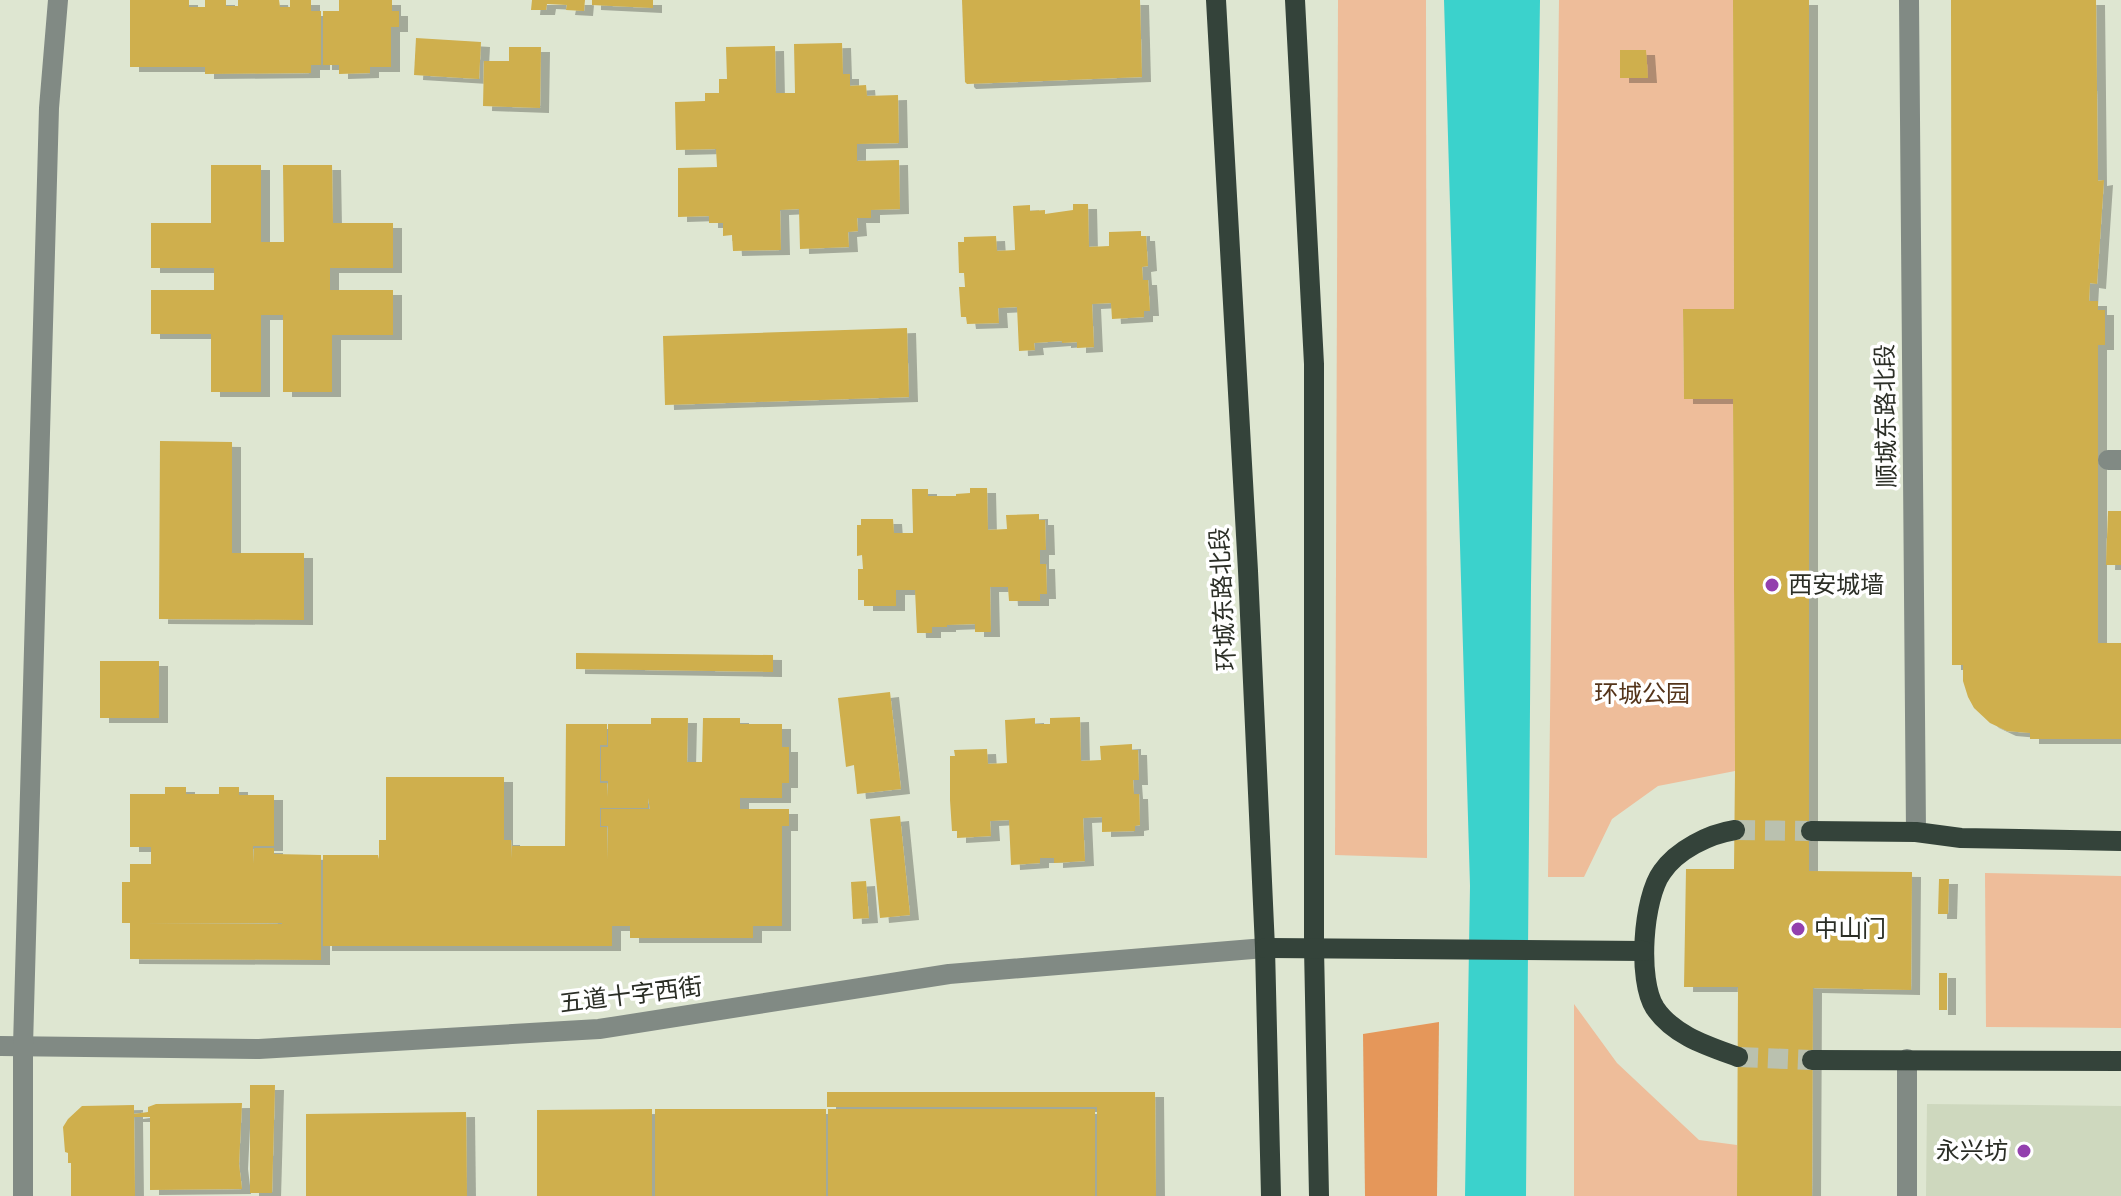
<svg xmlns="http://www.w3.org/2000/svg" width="2121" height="1196" font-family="'PT Sans Narrow','Noto Sans SC',sans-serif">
  <defs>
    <filter id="shadow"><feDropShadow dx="9" dy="5" stdDeviation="0" flood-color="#0004"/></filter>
  </defs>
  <rect width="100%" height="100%" fill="#dee6d1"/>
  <polygon fill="#ced8be" points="1927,1104 2121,1106 2121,1196 1926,1196"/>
  <g fill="#eebd9a">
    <polygon points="1338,0 1426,0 1427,858 1335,855"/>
    <polygon points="1559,0 1733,0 1734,309 1683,309 1684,399 1733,399 1735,771 1658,786 1612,819 1584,877 1548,877"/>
    <polygon points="1985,873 2121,876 2121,1028 1986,1027"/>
    <polygon points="1574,1004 1617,1063 1699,1140 1737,1145 1737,1196 1574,1196"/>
  </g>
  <polygon fill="#e5975a" points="1439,1022 1437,1196 1365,1196 1363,1034"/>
  <polygon fill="#3bd2cc" points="1444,0 1540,0 1531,585 1526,1196 1465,1196 1470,886"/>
  <g fill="#cfaf4d" fill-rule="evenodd" filter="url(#shadow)">
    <polygon points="130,0 189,0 189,7 205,7 205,0 226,0 226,6 238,6 238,0 279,0 280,7 290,7 290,0 311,0 311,11 321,11 321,65 311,65 311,73 205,74 205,67 130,67"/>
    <polygon points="339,0 392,0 392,11 399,11 399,27 391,27 391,67 370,67 370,73 339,74 339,65 323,65 323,11 339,11"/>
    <polygon points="532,0 585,0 584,11 566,10 567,5 547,4 546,10 531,10"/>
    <polygon points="592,0 653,0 653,8 592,5"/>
    <polygon points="962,0 1140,0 1142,77 967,84 965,82"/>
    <polygon points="1733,0 1809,0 1809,871 1912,872 1911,990 1813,988 1812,1196 1737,1196 1738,987 1684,987 1686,869 1734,869 1735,771 1733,399 1684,399 1683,309 1734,309"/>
    <polygon points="1951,0 2096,0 2098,181 2104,180 2097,284 2090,283 2089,301 2098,301 2098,310 2105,310 2105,345 2098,345 2098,643 2121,643 2121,739 2030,739 2030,733 2007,731 1990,723 1974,708 1968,697 1963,681 1963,665 1952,665"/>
    <polygon points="416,38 481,42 479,79 414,75"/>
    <polygon points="842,43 843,74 850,74 850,86 866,85 867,96 898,95 899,143 857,144 857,161 899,160 900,209 871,210 871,218 857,218 858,231 848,232 849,247 800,249 799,209 780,210 781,250 733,251 732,235 723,236 723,223 709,223 709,216 678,217 678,168 717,167 716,149 676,150 675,102 705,101 705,93 719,93 719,79 727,79 726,47 775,46 776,93 795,93 794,44"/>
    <polygon points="509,47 541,47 540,108 483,106 484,61 509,61"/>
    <polygon points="1620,50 1646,50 1648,78 1620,78"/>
    <polygon points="211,165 261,165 261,242 284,242 283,165 332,165 333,223 393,223 393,268 330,268 330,290 393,290 393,335 332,335 332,392 283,392 283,315 261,315 261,392 211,392 211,334 151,334 151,290 214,290 214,268 151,268 151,223 211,223"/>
    <polygon points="1073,204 1088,204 1089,247 1109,246 1109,232 1141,231 1141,236 1146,236 1148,266 1142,267 1143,280 1148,280 1150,311 1144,311 1144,317 1112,319 1111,303 1092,304 1094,347 1077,348 1077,342 1062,343 1062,341 1034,343 1035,350 1019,351 1017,307 998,308 999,323 967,324 966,317 961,317 959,287 965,287 964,273 959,273 958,242 964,242 964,237 996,236 997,251 1015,250 1013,206 1030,205 1030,211 1045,210 1045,214 1073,210"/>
    <polygon points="907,328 909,397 665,405 663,336"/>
    <polygon points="160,441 232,442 232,553 304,553 304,620 159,619"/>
    <polygon points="970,488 987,488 988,530 1007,529 1006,515 1039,514 1039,520 1045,520 1046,550 1040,550 1040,564 1046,564 1047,594 1040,594 1040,601 1009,601 1008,587 990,587 991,632 975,632 975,624 947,625 947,627 932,627 932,633 917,633 915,590 896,590 896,606 864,606 864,600 858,600 858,569 863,569 862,555 857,556 857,525 861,525 861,519 893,519 894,533 913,533 912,489 928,489 928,496 956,496 956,494 970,493"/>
    <polygon points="2108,511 2121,511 2121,565 2106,565"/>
    <polygon points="576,653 773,655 773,672 576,669"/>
    <rect x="100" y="661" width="59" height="57"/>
    <polygon points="890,692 901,789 857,794 854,765 846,767 838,698"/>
    <polygon points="1080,717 1081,761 1101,760 1100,746 1132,744 1132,750 1138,750 1139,780 1133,780 1134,794 1139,794 1140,825 1135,826 1135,831 1102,832 1102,817 1083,818 1085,861 1054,863 1054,858 1040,858 1040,863 1011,865 1009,820 990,821 991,836 957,838 957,831 952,831 950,800 950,756 955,756 954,750 987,749 988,764 1007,763 1005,720 1035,718 1035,724 1050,724 1050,718"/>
    <path d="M651,718H688L687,762H702L703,718H740V724H782V747H789V783H782V798H740V809H789V826H782V926H753V938H630V926H612V946H323V855H378L379,859V840H386V777H504V840H511L512,859V846H565L566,724H607V745H600V783H607L608,797V781H601V747H608V724H651ZM648,798L650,809H601V826H608L607,860V827H600V808H648Z"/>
    <path d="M165,787H186V794H219V787H239V795H274V846H253V864L254,848H274V854L321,855V960L130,959V923H122V882H130V864H151V847H130V794H165ZM142,923H282V924Z"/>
    <polygon points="900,816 910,915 880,918 870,819"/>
    <polygon points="1939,879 1949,879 1948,914 1938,914"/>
    <polygon points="866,881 869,918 853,919 851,882"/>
    <rect x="1939" y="973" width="8" height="37"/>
    <polygon points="250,1085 275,1085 272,1193 250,1193"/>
    <polygon points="827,1092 1155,1092 1156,1196 1097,1196 1097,1107 827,1107"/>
    <polygon points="242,1103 239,1164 242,1189 150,1190 150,1117 134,1117 135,1196 71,1196 71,1163 68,1163 68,1153 65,1152 63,1127 68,1119 82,1106 134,1105 134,1114 148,1112 148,1107 156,1104"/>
    <polygon points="652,1109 652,1196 537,1196 537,1110"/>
    <rect x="655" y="1109" width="171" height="87"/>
    <rect x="828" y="1109" width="267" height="87"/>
    <polygon points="466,1112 467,1196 306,1196 306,1114"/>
  </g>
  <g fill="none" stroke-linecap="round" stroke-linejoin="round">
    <g stroke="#bac1af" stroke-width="20" stroke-dasharray="20 10" stroke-linecap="butt">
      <polyline points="1735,830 1811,831"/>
      <polyline points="1738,1057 1812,1060"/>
    </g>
    <g stroke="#818a84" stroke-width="20">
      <polyline points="1909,0 1916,832"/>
      <polyline points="2108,460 2121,460"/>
      <polyline points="0,1046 259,1049 599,1029 949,974 1265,948"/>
      <polyline points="1907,1059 1907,1196"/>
      <polyline points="23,1196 23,1046 49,108 58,0"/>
    </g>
    <g stroke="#34433a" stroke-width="20">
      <polyline points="1216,0 1248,571 1265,948 1271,1196"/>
      <polyline points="1295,0 1314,364 1314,948 1319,1196"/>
      <path d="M1735,830C1709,834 1677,850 1662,872C1643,898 1637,980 1655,1008C1674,1036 1708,1046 1738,1057"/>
      <polyline points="1811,831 1916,832 1961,838 2121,841"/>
      <polyline points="1265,948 1644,951"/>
      <polyline points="1812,1060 2121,1061"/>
    </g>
  </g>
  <g fill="#9340ae" stroke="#fff" stroke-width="3">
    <circle cx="1772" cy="585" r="8"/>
    <circle cx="1798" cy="929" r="8"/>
    <circle cx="2024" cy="1151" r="8"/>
  </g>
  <g text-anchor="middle" stroke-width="7" stroke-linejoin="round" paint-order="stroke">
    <g font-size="24" fill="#2b2e26" stroke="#fff">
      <text transform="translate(1886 416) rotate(-91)" y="8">顺城东路北段</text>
      <text transform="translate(1223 599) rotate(-93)" y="8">环城东路北段</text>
      <text transform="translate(631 995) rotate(-7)" y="8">五道十字西街</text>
    </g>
    <g font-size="24" fill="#2b2e26" stroke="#fff" text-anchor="start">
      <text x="1788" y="593">西安城墙</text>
      <text x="1814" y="937">中山门</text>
      <text x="2008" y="1159" text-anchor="end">永兴坊</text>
    </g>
    <g font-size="24" fill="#54341a" stroke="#fff">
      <text x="1642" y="702">环城公园</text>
    </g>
  </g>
</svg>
